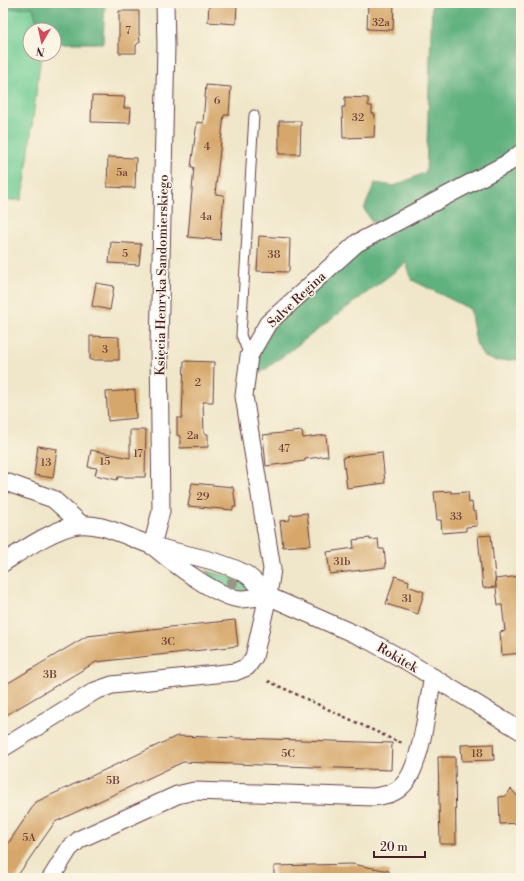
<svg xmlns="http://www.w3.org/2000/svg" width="524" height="881" font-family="'Libre Bodoni',serif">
  <rect width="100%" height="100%" fill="#fcf5e5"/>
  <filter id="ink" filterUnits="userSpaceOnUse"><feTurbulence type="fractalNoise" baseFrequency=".025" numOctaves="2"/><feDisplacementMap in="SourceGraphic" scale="8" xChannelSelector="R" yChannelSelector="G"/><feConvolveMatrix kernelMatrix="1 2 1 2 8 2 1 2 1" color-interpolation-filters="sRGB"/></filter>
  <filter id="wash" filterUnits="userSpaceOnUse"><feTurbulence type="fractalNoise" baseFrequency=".012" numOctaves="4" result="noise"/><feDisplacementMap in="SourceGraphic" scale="16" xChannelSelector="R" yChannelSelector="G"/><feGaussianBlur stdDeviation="0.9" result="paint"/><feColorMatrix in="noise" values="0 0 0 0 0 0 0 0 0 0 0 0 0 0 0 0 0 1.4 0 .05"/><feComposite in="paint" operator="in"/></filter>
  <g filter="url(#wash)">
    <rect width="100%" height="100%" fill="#f0e7ca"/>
    <g fill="#73ce95" stroke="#5e7660">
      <polygon points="33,7 39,30 30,30 30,54 41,54 24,189 21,200 3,200 3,9"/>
      <path d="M206,571L236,578L260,591C242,592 216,589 206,571Z"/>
    </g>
    <g fill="#5eb17e" stroke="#546854">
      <polygon points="3,3 105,3 103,43 54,43 54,30 39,30 33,7 3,9"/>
      <polygon points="432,3 521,3 521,145 504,160 374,225 364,209 375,183 394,186 426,172"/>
      <polygon points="521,161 521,359 497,361 484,357 476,343 470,309 412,280 406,263 250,381 254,358 273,327 358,250"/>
    </g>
    <g id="blocks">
      <g fill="#d6a76a">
        <polygon points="209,3 237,3 236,24 208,22"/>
        <polygon points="368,3 394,3 393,30 367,29"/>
        <polygon points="119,11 139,11 139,33 140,42 136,45 136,53 119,53"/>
        <polygon points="206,85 231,87 229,115 224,115 215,194 224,195 220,240 188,237 194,167 191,167 197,122 203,123"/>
        <polygon points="92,96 125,97 124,108 131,108 130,123 91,122"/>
        <polygon points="345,97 368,98 368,106 372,106 372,114 375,114 374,137 343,138 342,107 345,107"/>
        <polygon points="279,121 301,121 300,154 279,154"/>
        <polygon points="108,157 136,158 135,188 107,187"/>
        <polygon points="259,236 290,238 289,272 257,271"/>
        <polygon points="111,242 141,244 139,265 109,263"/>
        <polygon points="96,283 114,286 110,310 92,306"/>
        <polygon points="90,336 119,337 119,360 90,360"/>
        <polygon points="184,361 214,362 213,402 203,402 204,434 208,434 208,447 180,448 180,436 177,435 177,418 182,418"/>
        <polygon points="135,390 136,418 108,421 106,392"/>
        <polygon points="130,430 146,430 145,477 118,477 117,480 95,475 97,468 88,467 91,450 130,458"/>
        <polygon points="302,431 303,438 326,435 328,456 305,459 305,461 266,466 263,435"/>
        <polygon points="38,446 57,449 53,478 34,475"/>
        <polygon points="382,452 385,483 347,488 343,457"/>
        <polygon points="192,483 233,487 236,507 233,507 233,510 188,506"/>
        <polygon points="451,491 451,493 468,492 469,503 472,502 473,512 476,511 477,526 466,527 466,531 442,533 441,520 437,520 434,492"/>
        <polygon points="307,513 311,545 283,547 280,521 290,520 290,515"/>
        <polygon points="491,535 496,587 483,588 478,536"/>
        <polygon points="370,538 370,540 378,539 379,549 384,549 386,567 330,574 327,552 354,548 353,540"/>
        <polygon points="395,576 409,581 408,586 424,592 418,614 386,604"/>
        <polygon points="521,576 521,653 502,655 500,632 505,631 502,605 498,605 495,579"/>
        <polygon points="235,620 238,646 96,662 3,717 3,686 87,636"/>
        <polygon points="177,736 392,743 391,770 183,762 55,822 16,878 3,878 3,851 36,802"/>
        <polygon points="493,744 494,760 462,761 461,745"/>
        <polygon points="438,757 455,757 456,844 440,844"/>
        <polygon points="511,789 521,800 521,823 500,824 499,797 506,796"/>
        <polygon points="352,864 389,871 389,878 274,878 274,866"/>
      </g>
    </g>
  </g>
  <g filter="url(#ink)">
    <use href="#blocks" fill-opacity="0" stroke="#633d43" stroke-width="1"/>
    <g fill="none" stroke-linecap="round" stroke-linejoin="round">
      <g stroke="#633d43" stroke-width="11">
        <polyline id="service" points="249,356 241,335 254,115"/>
      </g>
      <g stroke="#633d43" stroke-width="19">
        <g id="minor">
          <polyline points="3,481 53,499 81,524"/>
          <polyline points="152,546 161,511 159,347 166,45 165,3"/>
          <path d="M155,548C173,563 217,597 240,599C249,599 259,597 268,596"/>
          <path d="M3,563C23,550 55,528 78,525C103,522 128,538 151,545C182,555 214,558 244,573C253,578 261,588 268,596L368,640L408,662L521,731"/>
          <polyline points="3,748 95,691 112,685 235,672 247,667 254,657 268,596 272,569 244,396 249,356 268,323 357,243 508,163 521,153"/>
          <path d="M51,878L69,849L80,839L177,795L194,791L374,797C385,795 395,794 402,786C422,768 427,704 433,677"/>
        </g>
      </g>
      <polyline stroke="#633d43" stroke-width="2.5" stroke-dasharray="3 3" stroke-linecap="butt" points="268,681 396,741 404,743"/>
      <use href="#service" stroke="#fff" stroke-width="9"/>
      <use href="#minor" stroke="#fff" stroke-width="17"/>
    </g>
    <circle fill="#9b9684" cx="232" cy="583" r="6"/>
  </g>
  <g text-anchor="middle" stroke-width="3" stroke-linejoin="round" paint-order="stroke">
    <g font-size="11" fill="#6d413b">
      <text x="381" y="26">32a</text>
      <text x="128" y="34">7</text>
      <text x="217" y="104">6</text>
      <text x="358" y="121">32</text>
      <text x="207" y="150">4</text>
      <text x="122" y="176">5a</text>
      <text x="206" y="220">4a</text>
      <text x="125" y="257">5</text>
      <text x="274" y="258">38</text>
      <text x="105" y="353">3</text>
      <text x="198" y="386">2</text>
      <text x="193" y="439">2a</text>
      <text x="284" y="452">47</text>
      <text x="138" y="457">17</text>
      <text x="105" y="465">15</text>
      <text x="46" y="466">13</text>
      <text x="203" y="500">29</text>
      <text x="456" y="520">33</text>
      <text x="342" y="565">31b</text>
      <text x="407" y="602">31</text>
      <text x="168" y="645">3C</text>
      <text x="50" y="678">3B</text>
      <text x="288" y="757">5C</text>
      <text x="477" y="757">18</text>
      <text x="113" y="784">5B</text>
      <text x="29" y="841">5A</text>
    </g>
    <g font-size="13" fill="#4a1f2b" stroke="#fcf5e5">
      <text transform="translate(161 275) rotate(-89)" y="5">Księcia Henryka Sandomierskiego</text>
      <text transform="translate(296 299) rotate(-43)" y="5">Salve Regina</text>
      <text transform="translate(398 657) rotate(30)" y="5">Rokitek</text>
    </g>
  </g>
  <rect width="524" height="881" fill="none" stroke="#fcf5e5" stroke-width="16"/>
  <g transform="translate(42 42) rotate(189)"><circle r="19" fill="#fcf5e5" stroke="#b59f9b"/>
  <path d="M0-3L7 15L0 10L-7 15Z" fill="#d1495b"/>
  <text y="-6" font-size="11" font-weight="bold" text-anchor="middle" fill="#4a1f2b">N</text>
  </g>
  <path d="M374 851v6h51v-6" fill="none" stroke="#4a1f2b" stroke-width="2"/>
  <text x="380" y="851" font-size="12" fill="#4a1f2b" stroke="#fcf5e5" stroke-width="3" paint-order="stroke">20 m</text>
</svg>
